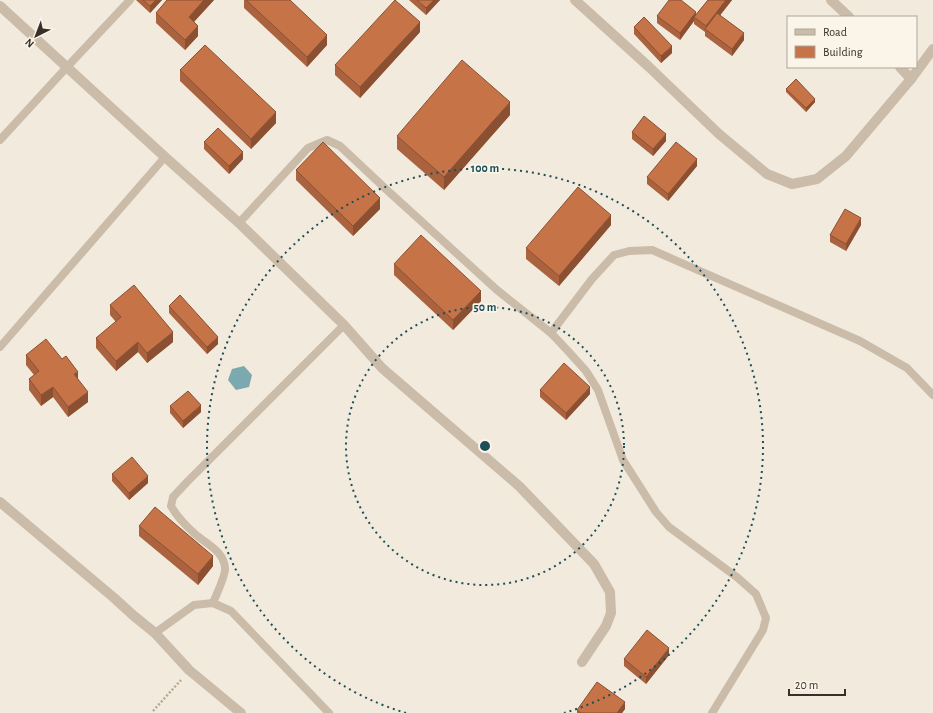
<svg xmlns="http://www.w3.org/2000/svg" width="933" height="713" font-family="'Alegreya Sans',sans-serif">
  <rect width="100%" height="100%" fill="#f2eadd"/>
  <polygon fill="#7ca8af" points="244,366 252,375 249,387 236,390 228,380 232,369"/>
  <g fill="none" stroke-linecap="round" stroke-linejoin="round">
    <polyline stroke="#b6a693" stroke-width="2.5" stroke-dasharray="2 2" stroke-linecap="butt" points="153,711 181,680"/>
    <g stroke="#cbbca9" stroke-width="8">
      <polyline points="0,140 67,67 130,0"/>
      <polyline points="239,223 308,148 327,140 340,146 388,191 497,290 551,333 568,351 586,371 598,390 623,460 656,512 669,527 738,578 756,594 766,618 763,630 712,713"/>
      <polyline points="551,333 592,279 614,255 629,251 652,250 860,341 907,368 933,395"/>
      <polyline points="0,347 165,157"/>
      <path d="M213,603C216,595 226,575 225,568C224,551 206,544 195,534C185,525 177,517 171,506L173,497L188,481L344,325"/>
      <polyline points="155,633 194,605 213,603 231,611 329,713"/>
    </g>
    <g stroke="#cbbca9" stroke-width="10">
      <polyline points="575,0 648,66 719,134 767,174 792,184 817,179 846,156 911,79 933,49"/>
      <polyline points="831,0 849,17"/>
      <polyline points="0,6 165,157 239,223 344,325 382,368 519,486 594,564 610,592 611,613 606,626 582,662"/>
      <polyline points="900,67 911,79"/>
      <polyline points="0,502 113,597 134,616 155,633 189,670 241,713"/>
    </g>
  </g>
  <g fill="#aa633e">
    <polygon points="136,0 162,0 150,13"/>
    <polygon points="167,0 214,0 194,22 198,36 185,50 156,23 156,13"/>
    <polygon points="244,0 290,0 327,45 307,67 244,8"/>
    <polygon points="409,0 440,0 426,15"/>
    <polygon points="708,0 732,0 720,15 744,40 732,56 705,36 705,32 694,24 694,21 680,40 657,23 657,16 696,15"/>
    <polygon points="634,27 672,53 661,63 634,34"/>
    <polygon points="420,32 360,98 335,75 335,65"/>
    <polygon points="180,70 276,123 251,149 180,81"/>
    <polygon points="786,89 815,102 806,112 786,92"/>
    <polygon points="510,115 444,190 397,149 397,136"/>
    <polygon points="632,132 666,141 653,156 632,139"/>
    <polygon points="204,142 243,159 229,174 204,149"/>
    <polygon points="697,166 668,201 647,184 647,177"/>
    <polygon points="296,170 380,209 353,236 296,180"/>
    <polygon points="611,225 559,286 526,259 526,248"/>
    <polygon points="861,225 846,251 830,242 830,235"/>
    <polygon points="394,264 481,301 453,330 394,275"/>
    <polygon points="110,305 173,342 147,363 138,352 116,371 96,348 96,338 116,322 110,315"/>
    <polygon points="169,306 218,344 207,354 169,313"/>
    <polygon points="26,355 78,379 88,402 68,417 53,397 41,406 29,390 29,379 34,375 26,365"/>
    <polygon points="540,390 590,394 566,420 540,397"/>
    <polygon points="170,406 201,412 183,428 170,413"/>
    <polygon points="112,474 148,483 129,500 112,481"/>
    <polygon points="139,526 213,566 198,585 139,536"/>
    <polygon points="669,655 646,684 624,666 624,659"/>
    <polygon points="625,709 622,713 577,713 577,710"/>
  </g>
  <g fill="#8b5032">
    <polygon points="156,0 162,0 150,13 150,6"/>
    <polygon points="204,0 214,0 189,27 189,17"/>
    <polygon points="434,0 440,0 426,15 426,8"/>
    <polygon points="726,0 732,0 708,31 706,29 706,26"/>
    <polygon points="696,12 696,18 694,17 694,21 680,40 680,33"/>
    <polygon points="420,22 420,32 360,98 360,87"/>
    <polygon points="198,26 198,36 185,50 185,40"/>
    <polygon points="744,33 744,40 732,56 732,49"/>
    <polygon points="327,35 327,45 307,67 307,57"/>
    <polygon points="672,46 672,53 661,63 661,56"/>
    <polygon points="815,99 815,102 806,112 806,108"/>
    <polygon points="510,102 510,115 444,190 444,177"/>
    <polygon points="276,112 276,123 251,149 251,139"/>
    <polygon points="666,134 666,141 653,156 653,149"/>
    <polygon points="243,152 243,159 229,174 229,166"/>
    <polygon points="697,159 697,166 668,201 668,194"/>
    <polygon points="380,198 380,209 353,236 353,226"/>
    <polygon points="611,215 611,225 559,286 559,276"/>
    <polygon points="861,218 861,225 846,251 846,244"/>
    <polygon points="481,291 481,301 453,330 453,320"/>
    <polygon points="173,332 173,342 147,363 147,353"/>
    <polygon points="218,337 218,344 207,354 207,347"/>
    <polygon points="138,342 138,352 116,371 116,361"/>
    <polygon points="78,372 78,382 74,374"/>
    <polygon points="53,387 53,397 41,406 41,395"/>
    <polygon points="590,387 590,394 566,420 566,413"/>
    <polygon points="88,392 88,402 68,417 68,407"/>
    <polygon points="201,405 201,412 183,428 183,421"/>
    <polygon points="148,476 148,483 129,500 129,493"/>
    <polygon points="213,556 213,566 198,585 198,574"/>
    <polygon points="669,648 669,655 646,684 646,677"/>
    <polygon points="625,702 625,709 622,713 617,713"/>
  </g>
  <g fill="#c67348" stroke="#8b5032">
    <polygon points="143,0 156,0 150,6"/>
    <polygon points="167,0 204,0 189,17 198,26 185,40 156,13"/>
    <polygon points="246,0 290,0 327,35 307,57"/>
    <polygon points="395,0 420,22 360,87 335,65"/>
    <polygon points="417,0 434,0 426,8"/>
    <polygon points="669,0 681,0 696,12 680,33 657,16"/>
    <polygon points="708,0 726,0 706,26 694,17"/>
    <polygon points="717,13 744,33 732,49 705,29"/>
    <polygon points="644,17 672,46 661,56 634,27"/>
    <polygon points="205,45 276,112 251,139 180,70"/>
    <polygon points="462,60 510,102 444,177 397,136"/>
    <polygon points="796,79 815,99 806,108 786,89"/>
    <polygon points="644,116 666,134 653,149 632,132"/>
    <polygon points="218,128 243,152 229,166 204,142"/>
    <polygon points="323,142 380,198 353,226 296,170"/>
    <polygon points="676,142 697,159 668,194 647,177"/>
    <polygon points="578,187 611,215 559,276 526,248"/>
    <polygon points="845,209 861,218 846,244 830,235"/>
    <polygon points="421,235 481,291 453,320 394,264"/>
    <polygon points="134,285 173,332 147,353 138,342 116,361 96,338 121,317 110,305"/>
    <polygon points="180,295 218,337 207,347 169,306"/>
    <polygon points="46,339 62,359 66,356 78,372 74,374 88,392 68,407 53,387 41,395 29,379 39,371 26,355"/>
    <polygon points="564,363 590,387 566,413 540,390"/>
    <polygon points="188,391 201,405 183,421 170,406"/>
    <polygon points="132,457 148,476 129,493 112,474"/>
    <polygon points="155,507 213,556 198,574 139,526"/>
    <polygon points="647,630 669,648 646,677 624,659"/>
    <polygon points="597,682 625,702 617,713 581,713 577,710"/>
  </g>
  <g fill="none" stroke="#1e4f59" stroke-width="2" stroke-dasharray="2 4">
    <circle cx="485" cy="446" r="139"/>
    <path d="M406 713A278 278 0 1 1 564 713"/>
  </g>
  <circle cx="485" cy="446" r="6" fill="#1e4f59" stroke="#faf4e9" stroke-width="2"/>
  <g font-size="12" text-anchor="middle" font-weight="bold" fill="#1e4f59" stroke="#faf4e9" stroke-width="3.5" stroke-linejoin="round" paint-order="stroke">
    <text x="485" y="172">100 m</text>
    <text x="485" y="311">50 m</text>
  </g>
  <rect x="787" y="16" width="130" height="52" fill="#faf4e9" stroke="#aca59c"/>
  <rect x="795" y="29" width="20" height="6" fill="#cbbca9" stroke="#aca59c"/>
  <text x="823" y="36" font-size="12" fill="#382f29">Road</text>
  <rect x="795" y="46" width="20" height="12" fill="#c67348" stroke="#aca59c"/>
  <text x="823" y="56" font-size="12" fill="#382f29">Building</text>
  <g transform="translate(36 36) rotate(222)" stroke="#faf4e9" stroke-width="3" paint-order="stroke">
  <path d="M0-3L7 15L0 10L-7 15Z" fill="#382f29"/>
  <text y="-6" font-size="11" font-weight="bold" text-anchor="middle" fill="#382f29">N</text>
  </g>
  <path d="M789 689v6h56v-6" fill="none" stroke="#382f29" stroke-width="2"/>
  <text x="795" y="689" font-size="12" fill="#382f29" stroke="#faf4e9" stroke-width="3" paint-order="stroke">20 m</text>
</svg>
